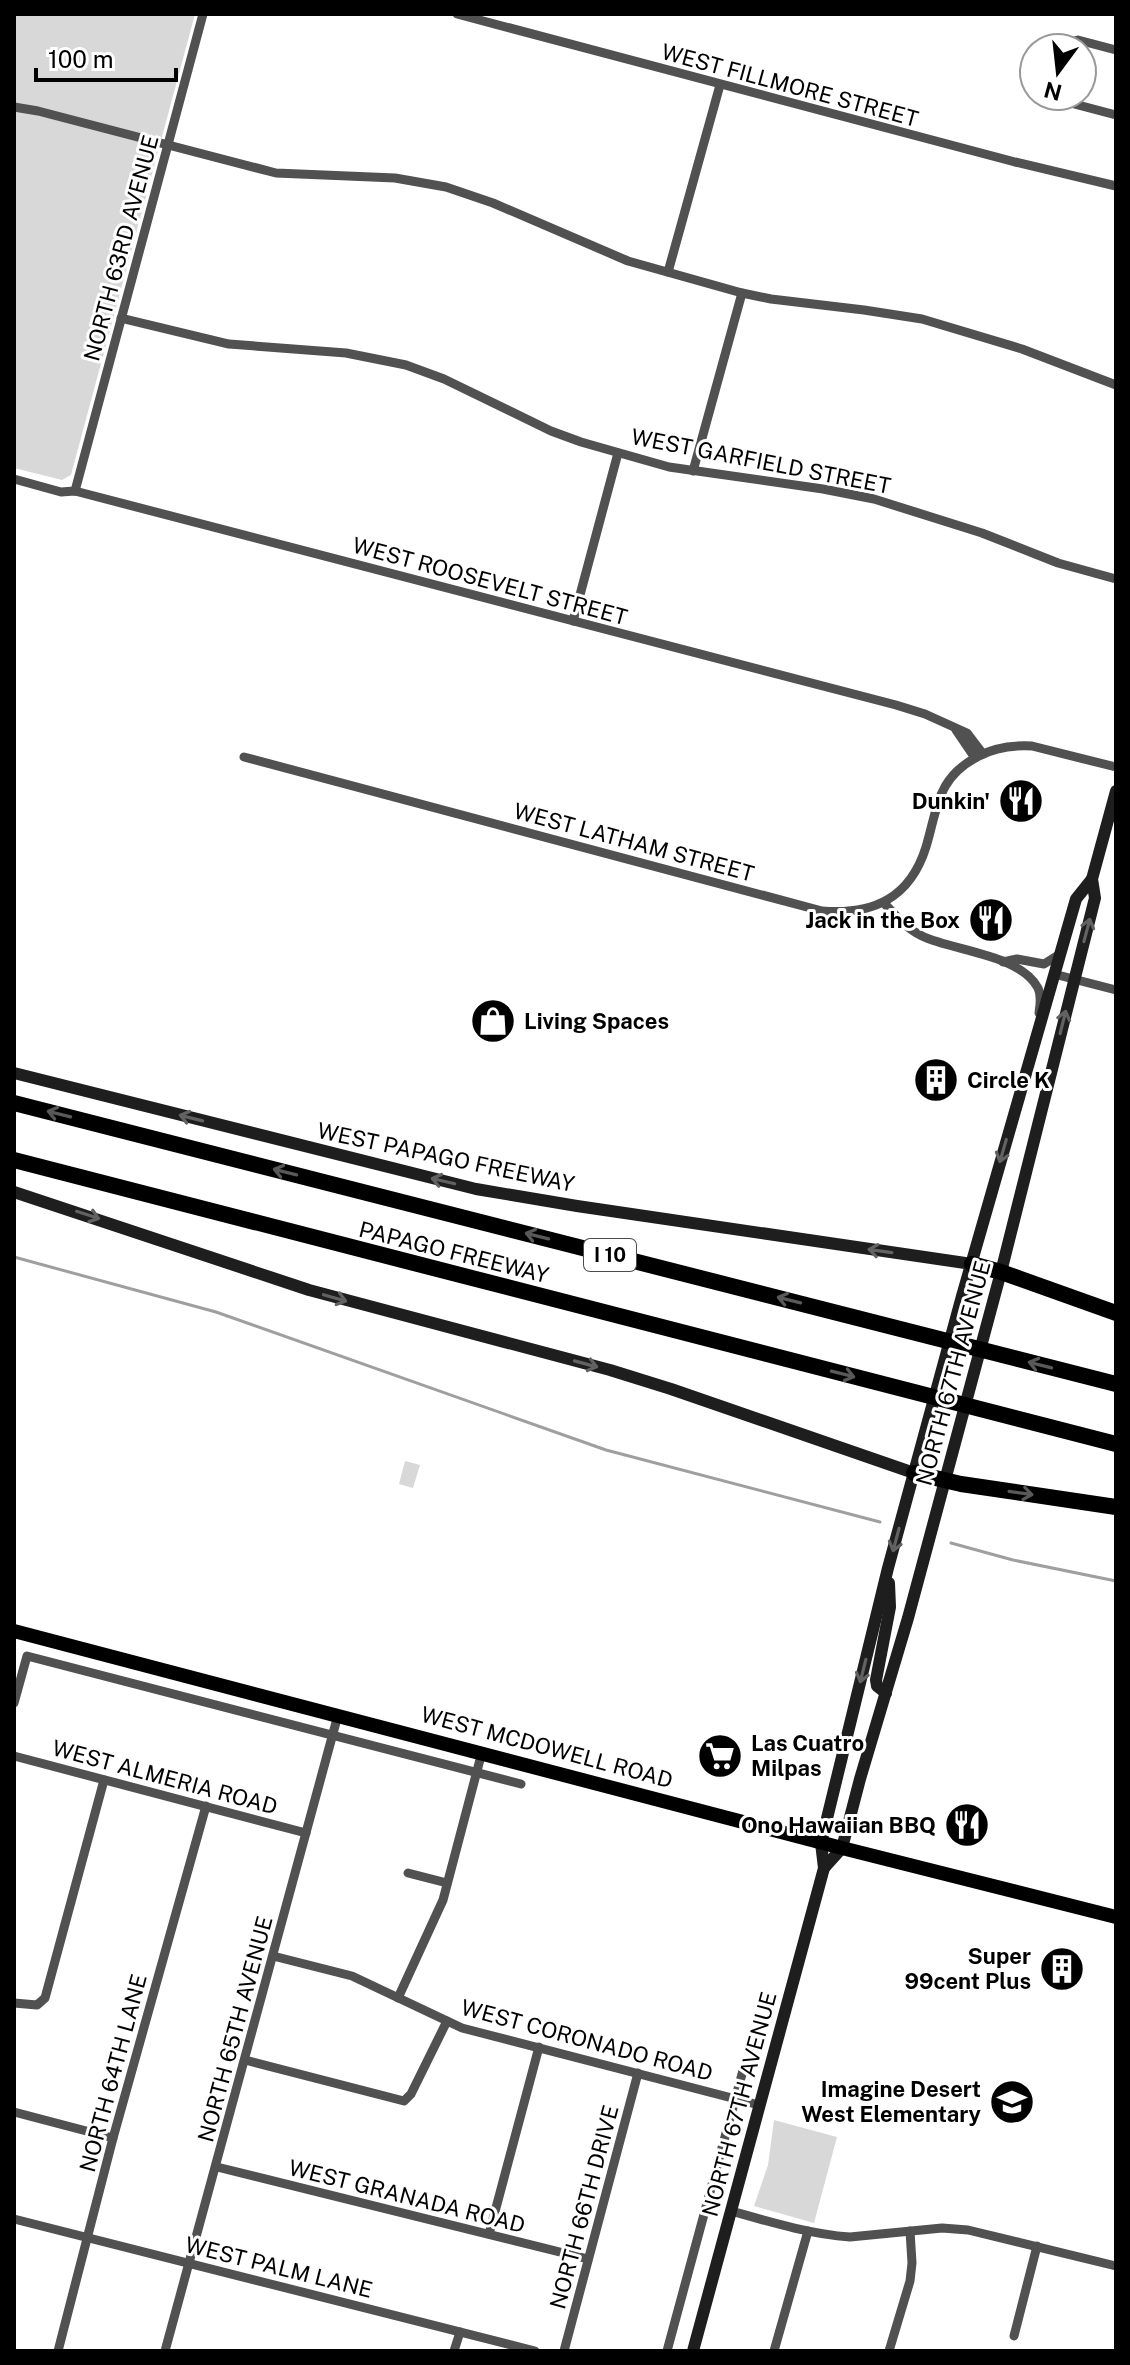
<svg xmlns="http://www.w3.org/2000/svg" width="1130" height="2365" font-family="'Public Sans',sans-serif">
  <rect width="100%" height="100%" fill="#fff"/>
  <g fill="#d8d8d8">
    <polygon points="14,14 195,14 71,475 62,480 14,468"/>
    <polygon points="405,1461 420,1465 413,1488 399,1484"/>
    <polygon points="774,2120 837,2137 814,2223 754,2206 768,2165"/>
  </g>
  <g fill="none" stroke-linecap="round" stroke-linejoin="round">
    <g stroke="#9f9f9f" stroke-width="3">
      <polyline points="14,1257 216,1312 606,1450 880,1522"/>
      <polyline points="951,1543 1013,1560 1116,1581"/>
    </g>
    <g stroke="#515151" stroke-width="9">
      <polyline points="457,14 1015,162 1116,186"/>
      <polyline points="1066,48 1070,42 1078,40 1116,50"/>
      <polyline points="1055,96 1063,101 1116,115"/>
      <polyline points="14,107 38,111 276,173 395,178 446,187 493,203 628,261 742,293 771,299 864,310 922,319 1022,349 1116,385"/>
      <polyline points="668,272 720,85"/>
      <polyline points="121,318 229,344 346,353 406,365 444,379 551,431 581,442 669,467 823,489 874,499 982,533 1058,563 1116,579"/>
      <polyline points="693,471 742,293"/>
      <polyline points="14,479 61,492 75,491 896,705 925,714 967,733 983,754"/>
      <polyline points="75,491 203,14"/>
      <polyline points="573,621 618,453"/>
      <polyline points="956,730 975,758"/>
      <path d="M244,757L822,911C874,915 910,898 926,847C938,807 937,777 979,756C996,747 1013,745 1032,746L1116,767"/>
      <path d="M884,903C896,916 906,928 922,936C953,951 1020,954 1038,988C1042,996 1040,1005 1039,1013"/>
      <polyline points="1003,962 1017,959 1044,964 1060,954"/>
      <polyline points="1054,974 1116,990"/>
      <polyline points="14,1703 27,1656 521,1784"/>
      <polyline points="14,1756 306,1833"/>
      <polyline points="408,1873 447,1883"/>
      <polyline points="273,1956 352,1976 462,2028 759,2105"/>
      <polyline points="398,1998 443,1900 482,1752"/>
      <polyline points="14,2003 37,2005 45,1998 104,1780"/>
      <polyline points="245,2060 404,2101 411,2094 447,2021"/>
      <polyline points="14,2112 113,2138"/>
      <polyline points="217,2167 588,2259"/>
      <path d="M731,2211C770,2222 810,2234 850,2237L942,2228L968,2230L1116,2266"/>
      <polyline points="14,2219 535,2351"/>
      <polyline points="489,2234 539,2047"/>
      <polyline points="1014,2336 1037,2246"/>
      <polyline points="58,2351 113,2138 206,1806"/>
      <polyline points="165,2351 338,1715"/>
      <polyline points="454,2351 460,2332"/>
      <polyline points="564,2351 638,2073"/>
      <polyline points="667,2351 745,2063"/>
      <polyline points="774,2351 808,2231"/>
      <polyline points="889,2351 910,2281 912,2263 910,2231"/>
    </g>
    <g stroke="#1e1e1e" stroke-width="12">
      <polyline points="14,1073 476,1189 577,1206 972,1264"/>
      <polyline points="14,1192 309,1290 610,1370 671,1389 914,1473"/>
      <polyline points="886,1693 877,1686 876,1680 890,1607 889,1583"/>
      <polyline points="824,1868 842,1848 860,1779 908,1618 1001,1272 1095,898 1092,879 1116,791"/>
      <polyline points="693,2351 824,1868 821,1843 888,1568 962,1296 1076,899 1092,879"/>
    </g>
    <polyline stroke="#000" stroke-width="14" points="14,1631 842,1848 1116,1917"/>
    <g stroke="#000" stroke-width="16">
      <polyline points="14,1103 1116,1384"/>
      <polyline points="14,1160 1116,1444"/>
      <polyline points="972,1264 1001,1272 1116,1313"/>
      <polyline points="914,1473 961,1484 1116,1507"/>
    </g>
  </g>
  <defs><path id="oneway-shaft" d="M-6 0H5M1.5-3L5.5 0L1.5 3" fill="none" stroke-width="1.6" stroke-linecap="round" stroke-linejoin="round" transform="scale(2)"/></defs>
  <g stroke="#626262">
    <use href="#oneway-shaft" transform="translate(1087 930) rotate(-75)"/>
    <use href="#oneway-shaft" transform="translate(1063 1022) rotate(-76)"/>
    <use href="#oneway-shaft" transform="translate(191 1118) rotate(-166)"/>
    <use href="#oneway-shaft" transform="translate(1003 1151) rotate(106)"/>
    <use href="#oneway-shaft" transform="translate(443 1181) rotate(-167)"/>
    <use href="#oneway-shaft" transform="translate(88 1215) rotate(18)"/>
    <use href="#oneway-shaft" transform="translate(880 1251) rotate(-172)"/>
    <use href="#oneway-shaft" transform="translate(335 1298) rotate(16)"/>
    <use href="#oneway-shaft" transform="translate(586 1364) rotate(15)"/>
    <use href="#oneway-shaft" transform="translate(896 1540) rotate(105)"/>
    <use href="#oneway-shaft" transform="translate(863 1671) rotate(104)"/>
  </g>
  <g stroke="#595959">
    <use href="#oneway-shaft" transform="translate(59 1114) rotate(-166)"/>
    <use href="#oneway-shaft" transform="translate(285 1172) rotate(-166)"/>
    <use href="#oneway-shaft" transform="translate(537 1236) rotate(-166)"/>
    <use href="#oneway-shaft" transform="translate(789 1300) rotate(-166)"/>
    <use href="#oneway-shaft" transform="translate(1040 1365) rotate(-166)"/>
    <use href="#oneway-shaft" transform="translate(843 1374) rotate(14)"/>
    <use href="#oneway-shaft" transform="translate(1021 1493) rotate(8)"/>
  </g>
  <defs>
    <g id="restaurant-disc" transform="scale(2.3)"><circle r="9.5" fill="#000" stroke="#fff"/><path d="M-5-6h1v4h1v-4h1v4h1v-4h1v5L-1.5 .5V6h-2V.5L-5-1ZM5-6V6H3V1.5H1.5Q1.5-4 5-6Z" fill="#fff"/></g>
    <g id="shop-disc" transform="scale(2.3)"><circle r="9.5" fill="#000" stroke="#fff"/><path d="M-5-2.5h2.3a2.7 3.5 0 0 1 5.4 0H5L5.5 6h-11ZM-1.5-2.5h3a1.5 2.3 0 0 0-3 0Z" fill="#fff"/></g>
    <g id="building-disc" transform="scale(2.3)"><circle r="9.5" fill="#000" stroke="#fff"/><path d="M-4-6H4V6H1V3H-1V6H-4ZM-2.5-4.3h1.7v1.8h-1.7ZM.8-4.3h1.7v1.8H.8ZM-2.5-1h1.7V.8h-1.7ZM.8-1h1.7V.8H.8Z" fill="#fff"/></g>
    <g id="supermarket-disc" transform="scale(2.3)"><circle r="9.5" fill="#000" stroke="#fff"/><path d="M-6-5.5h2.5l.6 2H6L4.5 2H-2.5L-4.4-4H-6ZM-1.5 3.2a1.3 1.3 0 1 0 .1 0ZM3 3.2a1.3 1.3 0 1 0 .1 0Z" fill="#fff"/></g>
    <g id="school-disc" transform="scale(2.3)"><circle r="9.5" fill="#000" stroke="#fff"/><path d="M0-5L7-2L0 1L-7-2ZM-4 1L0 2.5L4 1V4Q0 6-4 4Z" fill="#fff"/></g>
  </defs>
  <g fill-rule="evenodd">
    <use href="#restaurant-disc" x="1021" y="801"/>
    <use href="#restaurant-disc" x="991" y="920"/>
    <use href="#shop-disc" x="493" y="1021"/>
    <use href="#building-disc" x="936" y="1080"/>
    <use href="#supermarket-disc" x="720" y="1756"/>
    <use href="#restaurant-disc" x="967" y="1825"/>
    <use href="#building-disc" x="1062" y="1969"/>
    <use href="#school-disc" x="1012" y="2102"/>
  </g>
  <g text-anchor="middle" stroke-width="6" stroke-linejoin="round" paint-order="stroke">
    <rect fill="#fff" stroke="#4c4c4c" stroke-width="2" x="584" y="1239" width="52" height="32" rx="6"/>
    <g font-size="20" font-weight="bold" fill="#000">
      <text x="610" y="1262">I 10</text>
    </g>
    <g font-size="22" fill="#000" stroke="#fff">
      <text transform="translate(790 85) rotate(15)" y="8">WEST FILLMORE STREET</text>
      <text transform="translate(121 248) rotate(-75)" y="8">NORTH 63RD AVENUE</text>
      <text transform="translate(761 461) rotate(11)" y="8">WEST GARFIELD STREET</text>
      <text transform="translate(490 581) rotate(15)" y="8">WEST ROOSEVELT STREET</text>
      <text transform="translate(634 842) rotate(15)" y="8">WEST LATHAM STREET</text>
      <text transform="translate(446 1157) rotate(12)" y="8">WEST PAPAGO FREEWAY</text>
      <text transform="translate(454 1252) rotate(14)" y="8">PAPAGO FREEWAY</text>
      <text transform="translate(953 1373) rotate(-75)" y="8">NORTH 67TH AVENUE</text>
      <text transform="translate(547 1747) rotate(15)" y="8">WEST MCDOWELL ROAD</text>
      <text transform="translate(165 1777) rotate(15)" y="8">WEST ALMERIA ROAD</text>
      <text transform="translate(235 2029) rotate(-75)" y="8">NORTH 65TH AVENUE</text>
      <text transform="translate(587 2040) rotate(15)" y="8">WEST CORONADO ROAD</text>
      <text transform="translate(113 2073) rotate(-75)" y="8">NORTH 64TH LANE</text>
      <text transform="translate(739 2104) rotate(-75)" y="8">NORTH 67TH AVENUE</text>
      <text transform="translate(407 2196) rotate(14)" y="8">WEST GRANADA ROAD</text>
      <text transform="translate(584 2207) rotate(-75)" y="8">NORTH 66TH DRIVE</text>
      <text transform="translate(279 2267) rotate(14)" y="8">WEST PALM LANE</text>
    </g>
    <g font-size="22" font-weight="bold" fill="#000" stroke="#fff" text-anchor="end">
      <text x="990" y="809">Dunkin'</text>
      <text x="960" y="928">Jack in the Box</text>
      <text x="524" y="1029" text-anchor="start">Living Spaces</text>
      <text x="967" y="1088" text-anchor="start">Circle K</text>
      <text x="751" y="1751" text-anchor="start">Las Cuatro<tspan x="751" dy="25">Milpas</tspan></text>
      <text x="936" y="1833">Ono Hawaiian BBQ</text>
      <text x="1031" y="1964">Super<tspan x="1031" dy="25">99cent Plus</tspan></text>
      <text x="981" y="2097">Imagine Desert<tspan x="981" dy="25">West Elementary</tspan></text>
    </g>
  </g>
  <rect width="1130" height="2365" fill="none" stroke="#000000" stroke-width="32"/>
  <g transform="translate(1058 72) rotate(195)"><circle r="38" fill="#ffffff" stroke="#999999" stroke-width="2"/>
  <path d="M0-6L14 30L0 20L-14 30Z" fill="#000000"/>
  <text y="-12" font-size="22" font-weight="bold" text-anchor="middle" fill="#000000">N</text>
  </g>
  <path d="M36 68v12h140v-12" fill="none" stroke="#000000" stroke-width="4"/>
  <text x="48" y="68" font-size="24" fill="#000000" stroke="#ffffff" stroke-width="6" paint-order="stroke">100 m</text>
</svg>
